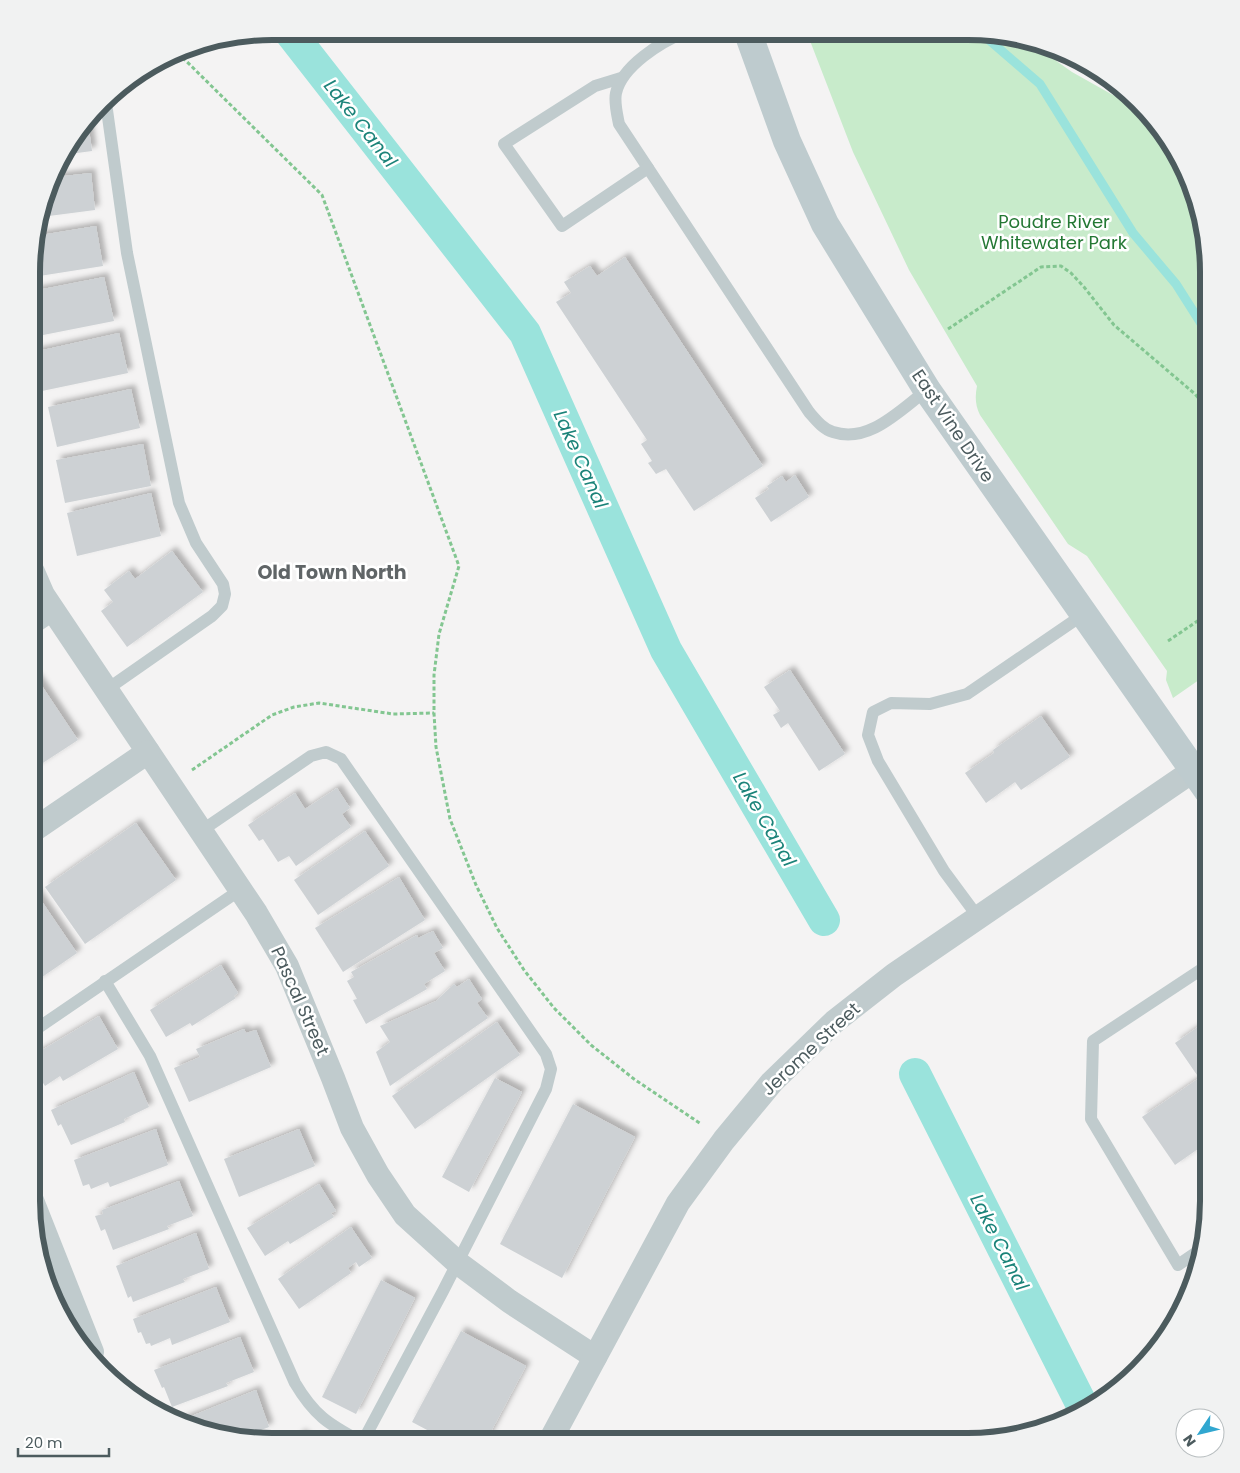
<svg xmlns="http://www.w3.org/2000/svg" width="1240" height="1473" font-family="Poppins,sans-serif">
  <defs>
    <filter id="shadow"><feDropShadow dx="4.5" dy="-4.5" stdDeviation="2.5" flood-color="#0004"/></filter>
  </defs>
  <rect width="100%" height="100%" fill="#f4f3f3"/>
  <path fill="#c8ebcb" d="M807,33H1000L1038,48L1072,72L1136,108L1176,151L1200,209L1209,272V673L1173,698L1166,680L1167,671L1087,556L1068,544L980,415C975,405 975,396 977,386L909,270L853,152Z"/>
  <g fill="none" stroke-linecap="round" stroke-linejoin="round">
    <polyline stroke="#9ae3dc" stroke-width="9" points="981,33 1040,84 1133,233 1176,284 1209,336"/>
    <g stroke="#9ae3dc" stroke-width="32">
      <polyline points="289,31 525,333 666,650 824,920"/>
      <polyline points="915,1074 1085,1411"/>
    </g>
  </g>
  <g fill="#cdd1d4" filter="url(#shadow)">
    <polygon points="88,122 92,151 62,155 63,152"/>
    <polygon points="91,173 95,210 41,217 55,177"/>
    <polygon points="96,226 103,266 33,277 35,236"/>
    <polygon points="625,257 763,466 694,511 666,469 656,474 648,463 652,461 641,444 647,440 556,302 571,293 564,282 590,266 597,276"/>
    <polygon points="104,277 114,321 33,337 33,291"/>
    <polygon points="119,333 128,373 42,391 34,352"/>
    <polygon points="131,389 140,428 57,447 48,407"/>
    <polygon points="143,444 151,486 65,503 56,460"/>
    <polygon points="795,475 809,497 771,522 755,498 769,489 767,486 782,476 786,482"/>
    <polygon points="151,493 161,536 77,556 67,513"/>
    <polygon points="172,551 203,592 127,647 101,611 113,602 104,590 129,571 135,579"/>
    <polygon points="790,670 845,754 819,771 788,723 781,728 773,715 780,711 764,687"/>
    <polygon points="36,677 78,740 32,770 32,680"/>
    <polygon points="1041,716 1070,757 1021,790 1015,782 986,803 965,773 994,753 993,750"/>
    <polygon points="337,788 350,808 342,814 351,827 296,866 289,856 278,862 263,839 259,841 248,825 295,793 305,809"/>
    <polygon points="136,823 176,880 85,944 45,887"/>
    <polygon points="365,831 389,866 318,915 294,880"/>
    <polygon points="399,877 425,920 343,972 315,928"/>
    <polygon points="34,890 77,953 32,984 32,892"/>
    <polygon points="433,931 443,948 434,953 445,971 424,984 427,989 366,1024 353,1000 357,999 347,981 354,977 351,972 417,935 418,938"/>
    <polygon points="221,965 238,993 234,996 236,998 192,1026 190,1023 166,1037 150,1010"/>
    <polygon points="469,979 482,999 477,1003 488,1018 390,1086 376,1052 390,1042 380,1026 436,1001 454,984 457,987"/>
    <polygon points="99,1016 118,1049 63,1081 60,1076 45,1086 33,1067 36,1065 32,1056"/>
    <polygon points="497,1022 520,1055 415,1129 392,1096"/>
    <polygon points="1205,1022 1208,1027 1208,1142 1175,1165 1142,1117 1199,1078 1175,1043"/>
    <polygon points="244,1029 246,1033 256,1030 271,1067 189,1102 174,1068 200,1057 196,1049"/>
    <polygon points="134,1072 149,1107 124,1119 125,1122 71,1145 61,1124 58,1126 51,1110"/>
    <polygon points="495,1078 522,1092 469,1192 442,1177"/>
    <polygon points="573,1104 635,1137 562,1278 500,1244"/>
    <polygon points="156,1129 168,1165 110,1187 108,1182 91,1189 89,1184 83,1186 74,1160"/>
    <polygon points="299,1129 315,1166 239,1197 224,1159"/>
    <polygon points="179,1181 193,1216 167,1226 169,1229 113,1250 105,1229 101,1231 95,1216 103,1214 102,1210"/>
    <polygon points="319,1184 336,1211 331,1213 334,1217 290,1244 288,1241 265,1256 247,1228"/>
    <polygon points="351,1227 372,1258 359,1267 356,1262 348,1268 351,1273 299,1309 278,1279"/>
    <polygon points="196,1233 209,1269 183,1279 185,1282 133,1302 131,1296 128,1298 116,1266"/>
    <polygon points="381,1280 415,1298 356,1414 322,1397"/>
    <polygon points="216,1287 230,1322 172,1345 170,1338 151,1346 150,1343 146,1344 141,1332 138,1333 133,1319"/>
    <polygon points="461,1331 526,1366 486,1441 448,1441 412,1422"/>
    <polygon points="240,1337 254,1372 226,1383 228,1386 172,1407 164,1387 162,1388 154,1370"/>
    <polygon points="256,1390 269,1427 240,1438 195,1429 179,1421"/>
    <polygon points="301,1433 310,1441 294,1441"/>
  </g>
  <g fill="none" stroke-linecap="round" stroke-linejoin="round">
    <g stroke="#83c691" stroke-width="3" stroke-dasharray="4 2.5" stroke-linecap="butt">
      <polyline points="178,53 322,195 459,566 439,634 434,675 434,713 436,747 450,819 476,885 497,928 524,970 554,1008 591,1045 634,1079 701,1124"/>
      <polyline points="948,329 1041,267 1061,266 1071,273 1084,287 1114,325 1195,394 1209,410"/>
      <polyline points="1168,641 1199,620 1209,617"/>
      <polyline points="192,770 272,715 294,707 319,703 393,714 434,713"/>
    </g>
    <g stroke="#c0cbcd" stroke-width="12">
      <path d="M685,32C661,42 622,66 616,93C614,102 617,114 619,124L809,412C816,420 823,429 833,432C869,444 900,410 927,390"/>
      <polyline points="621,78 595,86 504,144 562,226 648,168"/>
      <polyline points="104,103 107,110 127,253 179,503 196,543 223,584 225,594 222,606 212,616 106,690"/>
      <polyline points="33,629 55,614"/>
      <polyline points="201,831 311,756 326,752 341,759 546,1054 551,1069 546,1089 443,1291 363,1441"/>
      <polyline points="978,917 944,871 878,761 868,735 873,712 891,703 930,704 967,694 1084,614"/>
      <path d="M105,981L150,1056L295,1383C314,1415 328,1424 360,1441"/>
      <polyline points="32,1032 240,890"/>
      <polyline points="1197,1252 1178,1265 1091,1119 1093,1041 1205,967 1208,970"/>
    </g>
    <g stroke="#c0cbcd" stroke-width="24">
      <polyline points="33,572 43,595 256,913 287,966 333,1078 352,1128 378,1175 405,1215 458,1263 509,1301 595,1357"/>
      <polyline points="32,831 148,752"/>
      <polyline points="31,1198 92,1352"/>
      <polyline points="550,1441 678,1203 724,1140 772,1082 834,1022 894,975 1194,770"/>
    </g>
    <polyline stroke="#becbce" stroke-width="28" points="748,33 787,141 825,224 927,390 1208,791"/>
  </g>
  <g text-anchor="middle" stroke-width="5" stroke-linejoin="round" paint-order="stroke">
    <g font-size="18" fill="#247834" stroke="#fff">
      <text x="1054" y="228">Poudre River<tspan x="1054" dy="21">Whitewater Park</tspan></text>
    </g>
    <g font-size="18" fill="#4c5b5e" stroke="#fff">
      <text transform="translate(953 426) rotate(56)" y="6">East Vine Drive</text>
      <text transform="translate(300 1001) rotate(66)" y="6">Pascal Street</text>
      <text transform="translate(811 1049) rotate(-43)" y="6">Jerome Street</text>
    </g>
    <g font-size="19" font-style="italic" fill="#1b8379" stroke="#fff">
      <text transform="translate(361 123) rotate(52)" y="7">Lake Canal</text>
      <text transform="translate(581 459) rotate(66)" y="7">Lake Canal</text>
      <text transform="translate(765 819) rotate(60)" y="7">Lake Canal</text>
      <text transform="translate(1000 1242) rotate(63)" y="7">Lake Canal</text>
    </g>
    <g font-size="19" font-weight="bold" fill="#606567" stroke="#fff">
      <text x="332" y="579">Old Town North</text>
    </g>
  </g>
  <path d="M0 0H1240V1473H0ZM272 40H968A232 232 0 0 1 1200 272V1201A232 232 0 0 1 968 1433H272A232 232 0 0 1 40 1201V272A232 232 0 0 1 272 40Z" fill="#f1f2f2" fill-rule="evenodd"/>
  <path fill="none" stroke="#4c5b5e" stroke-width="6" d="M272 40H968A232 232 0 0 1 1200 272V1201A232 232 0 0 1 968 1433H272A232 232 0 0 1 40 1201V272A232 232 0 0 1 272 40Z"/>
  <g transform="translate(1200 1433) rotate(235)"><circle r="24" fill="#ffffff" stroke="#b7bdbf"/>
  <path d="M0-4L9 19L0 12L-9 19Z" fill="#31a7d0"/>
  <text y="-8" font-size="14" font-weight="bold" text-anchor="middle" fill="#4c5b5e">N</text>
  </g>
  <path d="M18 1448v8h91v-8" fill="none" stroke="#4c5b5e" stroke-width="2.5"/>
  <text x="25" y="1448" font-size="15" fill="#4c5b5e" stroke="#ffffff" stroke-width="4" paint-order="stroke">20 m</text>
</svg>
